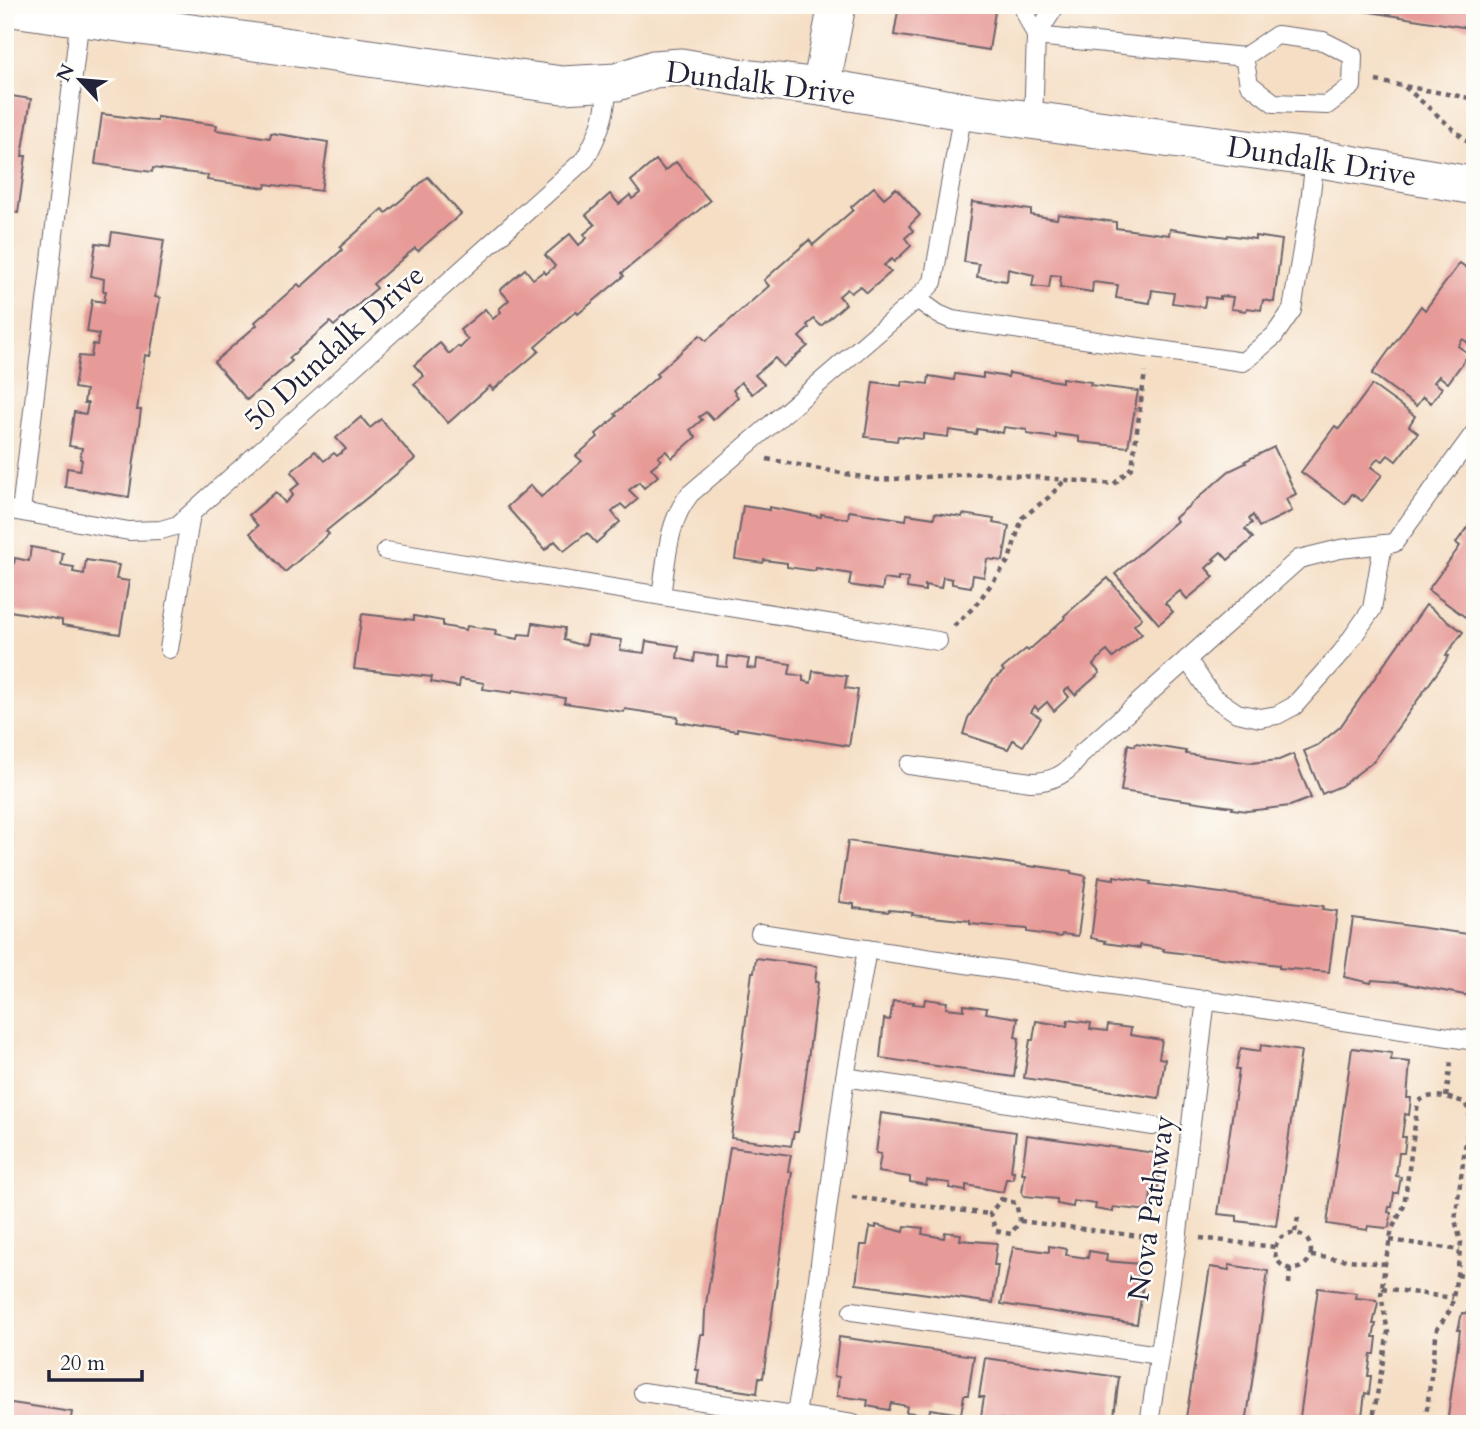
<svg xmlns="http://www.w3.org/2000/svg" width="1480" height="1429" font-family="Cardo,serif">
  <rect width="100%" height="100%" fill="#fdfcf7"/>
  <filter id="ink" filterUnits="userSpaceOnUse"><feTurbulence type="fractalNoise" baseFrequency=".0143" numOctaves="2"/><feDisplacementMap in="SourceGraphic" scale="14" xChannelSelector="R" yChannelSelector="G"/><feConvolveMatrix kernelMatrix="1 2 1 2 8 2 1 2 1" color-interpolation-filters="sRGB"/></filter>
  <filter id="wash" filterUnits="userSpaceOnUse"><feTurbulence type="fractalNoise" baseFrequency=".00686" numOctaves="4" result="noise"/><feDisplacementMap in="SourceGraphic" scale="28" xChannelSelector="R" yChannelSelector="G"/><feGaussianBlur stdDeviation="1.57" result="paint"/><feColorMatrix in="noise" values="0 0 0 0 0 0 0 0 0 0 0 0 0 0 0 0 0 1.4 0 .05"/><feComposite in="paint" operator="in"/></filter>
  <g filter="url(#wash)">
    <rect width="100%" height="100%" fill="#f5dec4"/>
    <g id="blocks">
      <g fill="#e79b98">
        <polygon points="899,5 996,5 989,50 894,35"/>
        <polygon points="1339,5 1475,5 1475,29 1339,7"/>
        <polygon points="5,95 31,99 22,156 26,156 18,213 13,212 7,253"/>
        <polygon points="102,114 157,121 157,117 217,125 216,130 270,138 271,133 328,142 321,191 266,184 265,188 207,180 208,175 153,168 152,172 95,164"/>
        <polygon points="656,160 665,171 676,162 710,201 622,273 624,276 578,314 576,311 535,347 539,351 493,390 490,386 448,423 414,384 424,376 414,365 440,343 449,354 458,346 460,348 468,340 460,330 485,309 493,319 501,312 499,309 509,300 500,290 525,269 533,279 544,271 546,274 555,266 545,255 570,234 579,245 587,238 584,234 595,225 586,215 610,194 619,204 630,195 632,199 640,193 631,181"/>
        <polygon points="428,177 461,214 418,251 415,248 373,284 377,288 334,326 330,322 289,358 292,361 247,400 214,362 257,325 255,322 298,284 301,287 342,250 340,247 383,209 386,213"/>
        <polygon points="874,187 884,198 896,188 920,215 909,226 913,231 905,238 911,246 894,262 892,259 884,265 891,272 867,293 860,286 851,293 847,289 839,296 846,304 821,326 814,319 807,325 809,328 799,337 808,346 783,367 775,358 755,375 764,384 752,394 741,382 733,390 738,397 713,420 706,412 699,417 702,420 690,430 696,437 672,458 666,451 658,457 661,460 651,468 658,476 644,488 639,482 629,490 638,499 626,509 621,504 612,512 620,522 596,543 587,533 564,551 555,541 545,550 507,507 531,485 541,497 582,461 576,456 598,437 596,434 617,416 615,414 658,376 656,374 700,335 706,341 769,286 764,280 809,240 813,245 853,210 851,207"/>
        <polygon points="972,202 1031,210 1031,215 1057,219 1058,214 1116,222 1116,228 1169,235 1170,229 1227,237 1228,235 1255,239 1255,236 1282,240 1274,302 1263,300 1261,310 1247,308 1246,311 1231,309 1233,297 1220,296 1220,299 1206,297 1204,307 1172,303 1174,293 1152,290 1150,303 1116,298 1118,285 1093,282 1092,292 1060,287 1061,276 1051,275 1049,288 1032,286 1034,275 1008,269 1007,281 977,277 979,264 964,262"/>
        <polygon points="112,232 164,240 155,297 160,298 150,356 145,355 137,410 141,410 129,497 65,487 67,468 80,470 82,460 80,459 82,448 69,446 74,412 86,414 88,403 84,403 86,390 74,388 79,356 91,357 93,344 97,345 99,334 87,332 92,300 104,302 106,291 103,291 104,279 91,276 96,243 110,245"/>
        <polygon points="1460,263 1475,274 1475,334 1468,343 1463,339 1458,346 1469,354 1448,383 1439,376 1434,382 1442,388 1431,403 1423,397 1416,406 1372,374 1421,306 1425,310"/>
        <polygon points="983,373 1008,377 1009,373 1062,382 1062,378 1091,382 1090,385 1138,391 1128,447 1079,442 1079,437 1056,434 1056,438 1027,434 1027,430 1004,427 1003,433 977,429 976,434 949,430 948,437 923,434 923,439 898,436 897,441 865,437 873,382 901,386 902,381 928,384 929,376 954,380 955,374 983,378"/>
        <polygon points="1372,385 1415,416 1409,426 1418,433 1396,461 1388,455 1383,461 1378,458 1371,467 1382,475 1362,501 1352,494 1345,504 1301,472 1335,426 1339,429"/>
        <polygon points="361,417 370,428 381,419 415,459 326,531 329,534 285,572 250,533 258,526 249,515 276,492 285,503 293,495 290,491 300,483 291,472 315,451 324,461 334,453 337,456 346,449 336,438"/>
        <polygon points="1274,447 1296,494 1286,499 1292,511 1259,527 1253,515 1249,519 1252,523 1245,529 1253,538 1228,560 1221,552 1213,559 1215,560 1206,568 1214,577 1187,599 1180,591 1165,603 1173,612 1159,624 1115,574 1177,521 1175,518 1229,471 1246,463 1245,461"/>
        <polygon points="743,506 769,510 769,507 821,517 821,514 848,519 849,511 906,520 907,514 934,518 935,513 962,517 963,514 994,519 993,523 1009,526 1003,561 987,559 984,577 973,575 971,587 952,584 952,579 943,577 941,588 925,585 925,591 907,588 908,578 898,577 898,581 884,579 882,590 849,585 851,574 816,568 815,571 787,567 787,563 764,560 763,563 735,559"/>
        <polygon points="1475,516 1475,609 1468,619 1428,590 1460,546 1456,543"/>
        <polygon points="31,547 63,553 61,565 74,567 73,572 84,574 86,560 119,565 116,579 129,581 120,634 62,625 62,620 10,611 9,616 5,615 5,561 14,563 15,558 29,561"/>
        <polygon points="1108,578 1142,618 1134,625 1142,634 1113,658 1107,651 1102,655 1093,665 1100,673 1075,695 1069,688 1064,691 1069,697 1054,711 1047,702 1038,710 1035,706 1031,712 1041,718 1023,746 1013,740 1008,749 963,734 968,718 993,680 1004,671 1002,669 1026,649 1028,651 1065,618 1064,616"/>
        <polygon points="1426,605 1463,632 1446,655 1449,656 1374,761 1341,786 1322,794 1304,751 1318,745 1340,727"/>
        <polygon points="362,614 414,620 414,616 443,621 443,626 466,630 467,626 496,630 495,635 518,639 519,634 531,635 533,623 565,628 564,640 577,644 586,645 588,635 622,640 620,650 644,653 646,641 679,646 677,658 694,662 695,653 718,656 717,666 727,667 728,656 749,659 747,668 756,669 757,659 791,664 789,674 803,676 803,681 811,683 813,671 847,676 845,688 858,690 849,746 737,728 737,731 677,722 678,717 625,709 624,712 564,703 565,698 513,690 512,693 483,689 484,683 460,679 459,687 431,682 432,677 354,669"/>
        <polygon points="1136,743 1186,751 1186,754 1251,763 1279,760 1293,754 1311,798 1290,806 1247,811 1232,809 1233,807 1121,791 1128,744 1135,746"/>
        <polygon points="848,841 1036,867 1036,866 1071,871 1071,873 1086,876 1078,936 1062,934 1061,937 1027,932 1027,929 970,924 970,921 912,915 913,913 900,911 889,910 888,912 854,908 854,904 839,902"/>
        <polygon points="1114,876 1151,882 1150,884 1324,906 1323,909 1337,911 1329,972 1279,968 1279,965 1163,951 1164,949 1140,945 1140,948 1105,943 1106,941 1091,938 1099,877 1114,879"/>
        <polygon points="1353,918 1475,935 1475,997 1397,982 1372,980 1371,983 1344,977"/>
        <polygon points="756,958 817,966 815,982 818,982 803,1098 798,1132 794,1132 791,1146 731,1138 752,972 754,972"/>
        <polygon points="925,999 947,1002 946,1008 964,1010 964,1005 987,1008 986,1013 1018,1018 1015,1037 1019,1038 1014,1077 880,1058 884,1019 890,1020 893,1001 914,1002 913,1004 924,1005"/>
        <polygon points="1068,1020 1091,1023 1090,1029 1107,1031 1108,1025 1131,1028 1130,1035 1162,1040 1159,1058 1165,1059 1159,1098 1024,1078 1030,1040 1033,1040 1036,1021 1067,1026"/>
        <polygon points="1261,1045 1301,1051 1276,1226 1237,1221 1237,1216 1218,1214 1239,1069 1236,1069 1239,1054 1241,1048 1260,1051"/>
        <polygon points="1352,1048 1392,1053 1391,1060 1410,1062 1407,1098 1411,1098 1409,1115 1405,1114 1402,1137 1406,1137 1404,1153 1399,1153 1396,1176 1401,1177 1398,1193 1394,1193 1392,1207 1389,1207 1388,1212 1391,1213 1389,1227 1386,1228 1368,1226 1367,1230 1327,1224"/>
        <polygon points="881,1113 1016,1132 1011,1171 1014,1171 1013,1179 1006,1179 1003,1192 966,1185 966,1191 949,1188 950,1183 927,1180 926,1185 910,1182 910,1177 878,1172 881,1154 876,1153"/>
        <polygon points="1027,1135 1162,1154 1157,1194 1151,1193 1149,1211 1113,1207 1113,1212 1095,1209 1096,1204 1074,1201 1073,1207 1057,1204 1057,1199 1024,1196 1022,1193 1025,1173 1022,1173"/>
        <polygon points="730,1147 791,1155 788,1171 792,1172 779,1265 763,1378 759,1377 757,1393 697,1384 699,1370 696,1370 701,1334 704,1334 705,1311"/>
        <polygon points="876,1225 904,1232 905,1226 923,1228 922,1234 944,1238 945,1232 961,1234 960,1240 997,1243 994,1265 998,1265 993,1303 856,1284 861,1245 867,1245 870,1227 876,1228"/>
        <polygon points="1049,1246 1067,1249 1066,1255 1088,1258 1089,1251 1107,1254 1106,1261 1140,1264 1137,1284 1143,1285 1137,1324 1001,1304 1013,1247 1049,1252"/>
        <polygon points="1229,1265 1268,1271 1246,1424 1185,1424 1210,1267 1229,1270"/>
        <polygon points="1318,1288 1357,1293 1356,1298 1376,1300 1378,1303 1373,1324 1376,1324 1373,1337 1377,1337 1375,1354 1371,1354 1368,1376 1371,1376 1369,1394 1365,1393 1362,1416 1366,1416 1365,1424 1299,1424"/>
        <polygon points="1462,1313 1475,1314 1475,1424 1447,1424 1460,1330 1458,1330"/>
        <polygon points="839,1337 974,1356 968,1395 964,1395 961,1414 930,1409 929,1415 906,1412 907,1406 891,1403 889,1410 867,1406 868,1400 837,1396 839,1377 834,1376"/>
        <polygon points="985,1358 1119,1377 1114,1416 1108,1415 1107,1424 1011,1424 1012,1421 981,1416 984,1397 979,1397"/>
        <polygon points="5,1402 72,1412 70,1424 5,1424"/>
      </g>
    </g>
  </g>
  <g filter="url(#ink)">
    <use href="#blocks" fill-opacity="0" stroke="#6c646b" stroke-width="2"/>
    <g fill="none" stroke-linecap="round" stroke-linejoin="round">
      <g stroke="#6c646b" stroke-width="20">
        <g id="service">
          <polyline points="1022,5 1036,36 1033,121"/>
          <polyline points="1056,5 1036,36 1244,57 1249,84 1274,103 1327,105 1352,86 1353,56 1323,41 1277,35 1244,57"/>
          <polyline points="917,299 938,314 952,320 1243,362 1274,336 1292,310 1310,202 1315,158"/>
          <path d="M5,509L129,531L161,530L178,525L585,159C599,134 608,111 607,81"/>
          <polyline points="21,511 80,17"/>
          <polyline points="386,551 938,641"/>
          <path d="M661,595C667,561 667,522 690,494L917,299L933,282L963,111"/>
          <polyline points="169,649 191,514"/>
          <polyline points="1187,659 1212,696 1237,713 1260,718 1277,715 1294,706 1342,652 1372,609 1383,544"/>
          <path d="M909,765L1031,782C1052,782 1070,773 1081,754L1299,559L1340,549L1394,543L1475,432"/>
          <polyline points="760,933 1475,1041"/>
          <polyline points="845,1077 1153,1126"/>
          <polyline points="852,1311 1159,1355"/>
          <polyline points="643,1392 853,1424"/>
          <polyline points="796,1414 814,1308 845,1077 867,949"/>
          <polyline points="1149,1424 1177,1241 1206,999"/>
        </g>
      </g>
      <g stroke="#6c646b" stroke-width="39">
        <g id="minor">
          <polyline points="5,7 562,85 617,82 654,69 681,67 744,78 821,87 963,111 1315,158 1475,186"/>
          <polyline points="821,87 837,5"/>
        </g>
      </g>
      <g stroke="#6c646b" stroke-width="4.5" stroke-dasharray="5 5" stroke-linecap="butt">
        <polyline points="1376,81 1475,99"/>
        <polyline points="1405,87 1475,148"/>
        <polyline points="767,459 878,480 986,473 1114,484 1132,467 1145,372"/>
        <polyline points="954,626 975,606 1009,560 1022,518 1049,497 1066,479"/>
        <polyline points="1446,1097 1451,1062"/>
        <polyline points="852,1197 990,1214"/>
        <polygon points="1001,1199 1016,1203 1020,1221 1011,1234 996,1231 990,1214"/>
        <polyline points="1020,1221 1155,1238"/>
        <polyline points="1295,1232 1298,1217"/>
        <circle cx="1293" cy="1251" r="18"/>
        <polyline points="1200,1238 1275,1247"/>
        <polyline points="1390,1240 1460,1250"/>
        <polyline points="1311,1256 1385,1264"/>
        <polyline points="1457,1275 1475,1278"/>
        <polyline points="1289,1284 1290,1269"/>
        <polyline points="1382,1288 1453,1298"/>
        <path d="M1372,1424L1388,1332L1381,1295L1385,1264L1392,1229L1404,1206L1418,1102C1431,1091 1449,1098 1464,1102L1470,1112L1455,1220L1461,1242L1457,1275L1451,1309L1437,1329L1425,1424"/>
      </g>
      <use href="#service" stroke="#fff" stroke-width="18"/>
      <use href="#minor" stroke="#fff" stroke-width="37"/>
    </g>
  </g>
  <g text-anchor="middle" stroke-width="5" stroke-linejoin="round" paint-order="stroke">
    <g font-size="30" fill="#22223b" stroke="#fdfcf7">
      <text transform="translate(761 83) rotate(7)" y="10">Dundalk Drive</text>
      <text transform="translate(1322 161) rotate(9)" y="10">Dundalk Drive</text>
      <text transform="translate(334 347) rotate(-42)" y="10">50 Dundalk Drive</text>
      <text transform="translate(1151 1208) rotate(-82)" y="10">Nova Pathway</text>
    </g>
  </g>
  <rect width="1480" height="1429" fill="none" stroke="#fdfcf7" stroke-width="28"/>
  <g transform="translate(80 80) rotate(296)" stroke="#fdfcf7" stroke-width="5" paint-order="stroke">
  <path d="M0-5L12 26L0 18L-12 26Z" fill="#22223b"/>
  <text y="-10" font-size="19" font-weight="bold" text-anchor="middle" fill="#22223b">N</text>
  </g>
  <path d="M49 1370v10h93v-10" fill="none" stroke="#22223b" stroke-width="3.5"/>
  <text x="60" y="1370" font-size="21" fill="#22223b" stroke="#fdfcf7" stroke-width="5" paint-order="stroke">20 m</text>
</svg>
